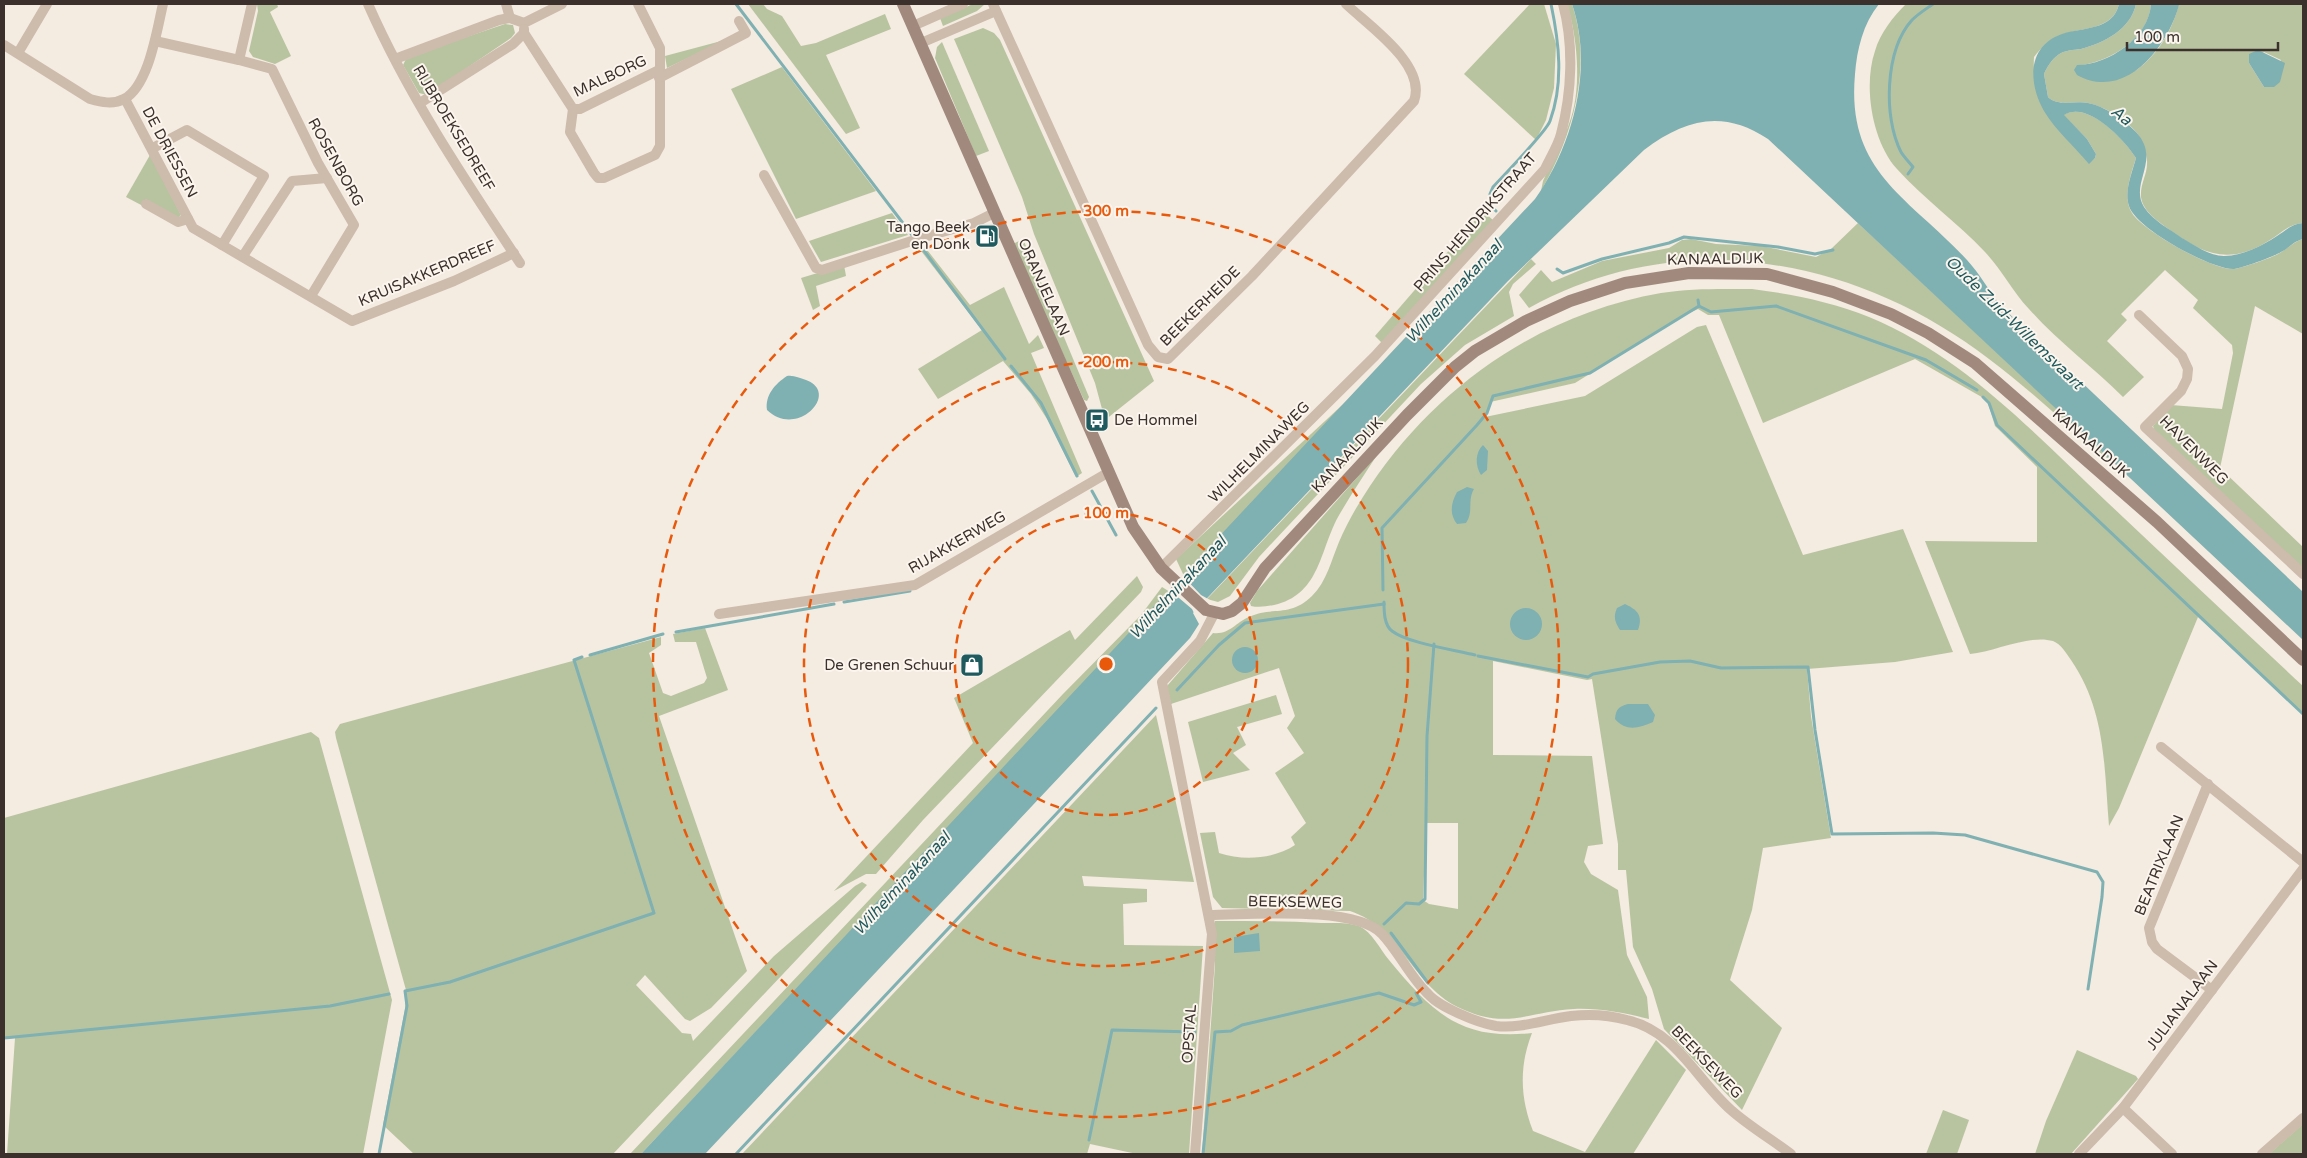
<svg xmlns="http://www.w3.org/2000/svg" width="2307" height="1158" font-family="'Varela Round',sans-serif">
  <rect width="100%" height="100%" fill="#f4ebe1"/>
  <g fill="#b8c4a0" fill-rule="evenodd">
    <polygon points="257,4 277,4 278,7 270,12 291,56 275,64 253,57 249,51 258,11"/>
    <polygon points="748,4 763,4 767,9 782,16 801,46 816,43 885,14 891,29 826,55 860,128 846,134"/>
    <polygon points="973,4 985,4 977,11 943,26 940,18"/>
    <polygon points="1530,4 1544,4 1556,44 1554,88 1546,120 1536,140 1464,74"/>
    <path d="M1567,4H1572C1593,66 1573,136 1541,191L1543,181C1552,160 1564,140 1571,118C1582,85 1577,36 1567,4Z"/>
    <path d="M1906,4H2119C2113,31 2081,27 2061,35C2049,39 2042,47 2034,57C2031,106 2059,129 2089,163L2095,158L2096,154L2087,139L2063,115C2088,100 2124,139 2136,158C2131,174 2122,198 2132,213C2143,231 2214,271 2234,269C2242,268 2271,258 2278,254C2287,249 2293,242 2303,239V334L2255,306L2220,468L2303,547V570L2154,430L2153,426L2171,405L2222,409L2233,353L2232,345L2193,308L2198,300L2165,270L2121,314L2127,320L2107,341L2144,377L2123,397C2093,367 2057,341 2029,309C2012,291 2002,270 1985,252C1958,223 1924,199 1897,169C1872,141 1863,86 1875,51C1880,33 1893,17 1906,4Z"/>
    <path d="M2136,4H2151C2149,37 2113,60 2083,65L2135,71C2158,55 2172,31 2179,4H2303V223C2289,224 2281,233 2270,240C2231,265 2205,256 2170,230C2159,222 2143,212 2141,197C2140,184 2147,175 2147,164C2148,156 2141,137 2136,132C2126,119 2103,106 2088,103C2076,100 2057,107 2048,97L2044,74C2047,67 2052,59 2058,55C2065,50 2073,50 2081,49C2104,43 2131,29 2136,4ZM2264,52L2281,60L2264,87L2249,63Z"/>
    <polygon points="505,24 513,25 515,33 511,38 427,95 419,93 403,65 407,57"/>
    <polygon points="983,28 994,33 1000,40 1154,381 1105,420 1095,383 1034,234 1022,197 954,39"/>
    <polygon points="725,40 667,68 665,56"/>
    <polygon points="942,42 989,151 976,156 935,58 937,47"/>
    <polygon points="782,67 876,191 796,219 731,89"/>
    <polygon points="150,155 181,215 178,218 143,206 126,197"/>
    <polygon points="1483,211 1495,222 1382,343 1375,336"/>
    <polygon points="892,213 908,235 821,262 809,241"/>
    <path d="M1858,223L2114,462C2100,455 2088,442 2076,432C2047,407 2019,381 1989,359C1856,257 1680,224 1529,308L1519,295L1541,270L1552,282L1602,261L1669,248L1682,240L1691,239L1716,244L1761,246L1816,257L1831,249Z"/>
    <polygon points="1023,239 1089,397 1087,401 1084,400 1013,244"/>
    <polygon points="921,242 970,305 1004,287 1029,344 1038,335 1044,348 1031,353 1082,473 1076,477 1047,419 1031,394 1003,361 938,399 918,369 982,330 915,243"/>
    <polygon points="1531,259 1536,264 1513,284 1509,292 1514,316 1465,345 1421,384 1259,557 1230,596 1218,602 1207,599"/>
    <polygon points="844,265 846,276 816,286 820,306 813,310 801,278"/>
    <path d="M1752,289C1792,294 1832,302 1869,317C1963,356 2034,433 2107,502C2172,563 2237,625 2303,686V714L2198,617L2119,808L2109,826C2104,766 2106,711 2071,660C2066,653 2061,644 2053,641C2030,634 1994,652 1970,654L1925,541L2037,542V467L1995,426L1987,400L1915,359L1763,423L1719,315H1708L1698,309L1683,316L1575,383L1490,402L1485,417L1585,396L1697,327L1706,325L1803,555L1903,529L1953,652L1895,662L1807,669L1811,716L1831,838L1763,848L1752,910L1730,980L1782,1028L1742,1110L1664,1029L1652,989L1633,947L1626,870H1618V844L1592,679L1587,680L1493,661V755L1592,756L1603,844L1588,846L1584,862L1591,874L1618,890L1627,955L1647,997L1649,1019C1624,1013 1600,1008 1574,1009C1530,1011 1508,1030 1462,1009C1412,987 1402,928 1350,911L1222,908L1213,897L1200,833L1215,832L1219,853C1243,861 1274,859 1295,845L1291,837L1306,823L1275,773L1304,753L1287,728L1295,716L1279,668L1171,704L1167,686L1213,633C1229,635 1235,623 1249,617C1271,606 1290,618 1312,596C1327,581 1331,561 1339,542C1347,523 1358,504 1370,486C1438,385 1541,314 1661,293C1691,288 1722,289 1752,289ZM1426,823H1458V909L1429,904L1423,900Z"/>
    <polygon points="1353,395 1184,576 1176,559"/>
    <path d="M1377,455C1364,475 1350,496 1338,517C1320,550 1320,592 1278,604C1270,606 1260,608 1251,606L1250,603L1257,591Z"/>
    <polygon points="1137,576 1143,587 1141,592 923,820 876,874 866,874 834,891 973,743 954,698 1070,630 1075,640"/>
    <polygon points="1162,587 1170,592 641,1154 630,1154 1063,694 1141,615"/>
    <polygon points="705,628 728,690 659,716 747,971 711,1008 690,1021 685,1019 645,975 636,985 682,1033 691,1034 693,1041 774,956 855,886 862,882 867,885 613,1154 414,1154 383,1125 405,1009 406,990 336,738 335,732 340,724 661,637 661,645 649,653 663,693 671,696 704,683 707,678 696,642 675,642 673,634"/>
    <polygon points="1276,695 1282,714 1237,727 1246,745 1233,753 1250,770 1203,782 1188,722"/>
    <polygon points="1156,715 1194,882 1082,876 1084,886 1147,889 1147,902 1123,904 1124,945 1203,946 1189,1154 1137,1154 1090,1144 1087,1154 742,1154"/>
    <polygon points="311,732 319,738 392,1000 363,1154 7,1154 15,1038 4,1039 4,818"/>
    <path d="M1215,921C1250,921 1285,921 1321,923C1333,923 1347,922 1359,926C1372,932 1380,949 1389,960C1432,1012 1460,1041 1532,1033C1519,1066 1520,1098 1533,1131L1585,1152L1656,1040L1686,1070L1633,1154H1202L1215,965Z"/>
    <polygon points="2077,1050 2136,1076 2138,1079 2071,1154 2035,1154 2046,1121"/>
    <polygon points="1943,1110 1969,1120 1957,1154 1926,1154"/>
    <polygon points="2303,1124 2303,1154 2269,1154"/>
  </g>
  <g fill="#7fb0b2">
    <path d="M1572,4H1879C1863,24 1857,49 1855,74C1846,173 1909,197 1967,260C1980,274 1989,291 2001,306L2303,592V640L1768,139C1723,109 1685,119 1644,150L1508,281L1193,613L1199,624L1190,638L705,1154H641L1535,199C1573,145 1594,68 1572,4Z"/>
    <path d="M2119,4H2136C2131,29 2104,43 2081,49C2073,50 2065,50 2058,55C2052,59 2047,67 2044,74L2048,97C2057,107 2076,100 2088,103C2104,106 2125,120 2136,132C2162,160 2129,183 2144,207C2153,221 2170,229 2182,238C2194,245 2210,256 2224,256C2242,256 2262,246 2277,236C2286,230 2292,224 2303,223V239C2294,241 2289,248 2281,252C2273,257 2242,268 2234,269C2212,270 2135,228 2129,206C2124,191 2132,173 2136,158C2124,139 2087,100 2064,115L2087,139L2096,154L2095,158L2089,164C2074,146 2056,131 2044,111C2028,83 2027,46 2062,34C2082,27 2113,31 2119,4Z"/>
    <path d="M2151,4L2179,5C2168,46 2126,102 2077,75L2074,70L2077,65C2109,65 2149,37 2151,4Z"/>
    <polygon points="2258,50 2285,63 2280,82 2274,87 2264,87 2249,63 2249,54"/>
    <path d="M787,376C794,375 799,378 806,380C841,393 797,439 767,410C765,395 775,384 787,376Z"/>
    <path d="M1483,445L1488,451L1487,470L1481,475C1475,466 1475,452 1483,445Z"/>
    <path d="M1467,487L1474,489C1467,500 1474,512 1466,523L1457,524C1449,514 1451,503 1457,492Z"/>
    <path d="M1625,604C1638,610 1643,616 1638,630H1620C1615,622 1613,617 1617,608Z"/>
    <circle cx="1526" cy="624" r="16"/>
    <circle cx="1245" cy="660" r="13"/>
    <path d="M1628,704H1648L1655,715L1653,722C1639,728 1626,732 1615,719C1616,709 1618,707 1628,704Z"/>
    <polygon points="1259,933 1260,951 1234,953 1234,937"/>
  </g>
  <polygon fill="#f4ebe1" points="1182,575 1201,595 1210,600 1197,613 1199,617 1197,619 1192,609 1179,598 1176,596 1171,601 1166,596"/>
  <g fill="none" stroke-linecap="round" stroke-linejoin="round">
    <g stroke="#7fb0b2" stroke-width="3">
      <polyline points="736,4 912,235"/>
      <path d="M1908,174L1913,167C1909,162 1904,157 1901,152C1883,117 1885,50 1912,20C1918,14 1926,9 1933,4"/>
      <path d="M1496,211L1490,205V194L1493,187C1504,175 1546,132 1550,121C1564,83 1559,42 1551,4"/>
      <polyline points="919,244 1005,359"/>
      <polyline points="1557,269 1563,273 1602,259 1669,243 1684,237 1778,247 1815,254 1833,250"/>
      <polyline points="1698,300 1699,306 1711,312 1776,306 1926,360 1977,390"/>
      <polyline points="1011,366 1041,403 1077,476"/>
      <polyline points="1983,397 1989,403 1997,425 2303,714"/>
      <polyline points="1092,491 1116,535"/>
      <polyline points="1383,590 1382,528 1477,425 1487,413 1493,396 1590,373 1699,306"/>
      <polyline points="844,602 910,591"/>
      <path d="M1384,602C1384,611 1384,625 1392,631C1407,643 1455,650 1475,655"/>
      <polyline points="676,632 834,604"/>
      <polyline points="590,655 663,634"/>
      <polyline points="1478,656 1588,677 1593,674 1660,662 1690,661 1721,668 1808,667 1815,730 1832,834 1933,833 1965,835 2097,872 2103,882 2102,897 2088,989"/>
      <polyline points="1177,690 1219,645 1245,623 1384,604"/>
      <polyline points="1384,924 1406,903 1419,904 1425,899 1427,736 1434,644"/>
      <polyline points="1391,933 1428,983"/>
      <polyline points="4,1038 330,1006 389,994"/>
      <polyline points="1089,1140 1112,1030 1195,1032"/>
      <polyline points="379,1154 407,1006 405,991 450,982 654,913 574,660 582,657"/>
      <polyline points="736,1154 1156,708"/>
      <polyline points="1203,1154 1215,1032 1231,1031 1242,1025 1379,993 1414,1005 1421,1002 1416,993"/>
    </g>
    <g stroke="#cdbbac" stroke-width="10">
      <path d="M368,4C408,95 465,180 520,263"/>
      <polyline points="506,4 510,18"/>
      <path d="M993,4L1148,345L1158,357L1168,359L1252,276L1414,101C1427,65 1369,26 1346,4"/>
      <polyline points="913,26 963,4"/>
      <polyline points="524,33 573,109 570,132 594,173 598,178 604,178 655,155 660,146 660,48 638,4"/>
      <polyline points="155,41 239,60 252,4"/>
      <polyline points="921,43 996,11"/>
      <path d="M4,45L90,99C101,102 113,105 124,99C149,86 157,29 163,4"/>
      <polyline points="18,53 47,4"/>
      <polyline points="395,59 499,20 510,18 524,23 562,4"/>
      <polyline points="239,60 272,69 318,163 354,225 311,296"/>
      <polyline points="659,78 746,33 739,21"/>
      <polyline points="125,99 193,228 222,245 264,176 187,130 153,148"/>
      <polyline points="420,103 513,44 524,33 524,29"/>
      <polyline points="573,109 580,109 659,70"/>
      <polyline points="764,175 816,268 822,270 921,238 974,223 994,213"/>
      <polyline points="146,204 178,222 188,219"/>
      <polyline points="222,245 352,321 454,281 514,253"/>
      <polyline points="243,256 292,181 327,178"/>
      <polyline points="2139,315 2182,356 2188,369 2187,379 2181,391 2145,427 2303,574"/>
      <path d="M1161,568L1375,356L1545,169C1550,158 1558,146 1561,134C1572,92 1574,45 1563,4"/>
      <polyline points="719,614 915,585 1109,472"/>
      <polyline points="2161,747 2303,862"/>
      <polyline points="2208,784 2149,928 2152,942 2157,949 2212,990"/>
      <path d="M1209,915C1250,915 1354,905 1382,934C1399,952 1410,977 1428,994C1436,1003 1449,1009 1460,1014C1471,1019 1484,1024 1496,1026C1521,1029 1546,1019 1571,1016C1589,1014 1609,1015 1627,1020C1677,1032 1695,1078 1731,1110C1749,1126 1771,1139 1791,1154"/>
      <polyline points="2123,1108 2172,1154"/>
      <polyline points="1195,1154 1212,934 1162,682 1200,641 1214,614"/>
      <polyline points="2079,1154 2123,1108 2303,869"/>
      <polyline points="2262,1154 2303,1118"/>
    </g>
    <polyline stroke="#a18a7d" stroke-width="12" points="903,4 1133,527 1161,568 1206,610 1223,614 1232,611 1242,603 1265,568 1407,415 1455,367 1475,351 1526,321 1570,301 1625,283 1689,273 1767,274 1833,292 1891,314 1928,333 1975,363 2157,522 2303,660"/>
  </g>
  <g fill="none" stroke="#e8590c" stroke-width="2.5" stroke-dasharray="9 6">
    <circle cx="1106" cy="664" r="151"/>
    <circle cx="1106" cy="664" r="302"/>
    <circle cx="1106" cy="664" r="453"/>
  </g>
  <defs>
    <g id="fuel-square" transform="scale(1.25)"><rect x="-9" y="-9" width="18" height="18" rx="4" fill="#1f5a5e" stroke="#fbf5ee"/><path d="M-5.5-6h7V0h2V4h1.3V-2.5L3-4.5l.8-.8L6-3V5H2.5V1h-1V6h-7ZM-4.2-4.7v3.2H.2V-4.7Z" fill="#fff"/></g>
    <g id="bus-square" transform="scale(1.25)"><rect x="-9" y="-9" width="18" height="18" rx="4" fill="#1f5a5e" stroke="#fbf5ee"/><path d="M-5-6H5V4H4V6H2V4H-2V6H-4V4H-5ZM-3.5-4V0h7V-4ZM-3.5 1.2v1.5H-2V1.2ZM2 1.2v1.5H3.5V1.2Z" fill="#fff"/></g>
    <g id="shop-square" transform="scale(1.25)"><rect x="-9" y="-9" width="18" height="18" rx="4" fill="#1f5a5e" stroke="#fbf5ee"/><path d="M-5-2.5h2.3a2.7 3.5 0 0 1 5.4 0H5L5.5 6h-11ZM-1.5-2.5h3a1.5 2.3 0 0 0-3 0Z" fill="#fff"/></g>
  </defs>
  <g fill-rule="evenodd">
    <use href="#fuel-square" x="987" y="236"/>
    <use href="#bus-square" x="1097" y="420"/>
    <use href="#shop-square" x="972" y="665"/>
  </g>
  <g text-anchor="middle" stroke-width="4" stroke-linejoin="round" paint-order="stroke">
    <g font-size="15" fill="#3b302b" stroke="#fbf5ee">
      <text transform="translate(610 76) rotate(-25)" y="5">MALBORG</text>
      <text transform="translate(454 128) rotate(59)" y="5">RIJBROEKSEDREEF</text>
      <text transform="translate(170 152) rotate(62)" y="5">DE DRIESSEN</text>
      <text transform="translate(336 162) rotate(61)" y="5">ROSENBORG</text>
      <text transform="translate(1475 222) rotate(-49)" y="5">PRINS HENDRIKSTRAAT</text>
      <text transform="translate(1715 259) rotate(-1)" y="5">KANAALDIJK</text>
      <text transform="translate(427 273) rotate(-23)" y="5">KRUISAKKERDREEF</text>
      <text transform="translate(1044 287) rotate(66)" y="5">ORANJELAAN</text>
      <text transform="translate(1200 306) rotate(-45)" y="5">BEEKERHEIDE</text>
      <text transform="translate(2091 443) rotate(41)" y="5">KANAALDIJK</text>
      <text transform="translate(2194 450) rotate(45)" y="5">HAVENWEG</text>
      <text transform="translate(1259 452) rotate(-45)" y="5">WILHELMINAWEG</text>
      <text transform="translate(1347 455) rotate(-47)" y="5">KANAALDIJK</text>
      <text transform="translate(957 542) rotate(-30)" y="5">RIJAKKERWEG</text>
      <text transform="translate(2159 865) rotate(-68)" y="5">BEATRIXLAAN</text>
      <text transform="translate(1295 902) rotate(1)" y="5">BEEKSEWEG</text>
      <text transform="translate(2182 1005) rotate(-53)" y="5">JULIANALAAN</text>
      <text transform="translate(1189 1034) rotate(-86)" y="5">OPSTAL</text>
      <text transform="translate(1707 1062) rotate(46)" y="5">BEEKSEWEG</text>
    </g>
    <g font-size="15" fill="#3b302b" stroke="#fbf5ee" text-anchor="end">
      <text x="970" y="232">Tango Beek<tspan x="970" dy="17">en Donk</tspan></text>
      <text x="1114" y="425" text-anchor="start">De Hommel</text>
      <text x="954" y="670">De Grenen Schuur</text>
    </g>
    <g font-size="16" font-style="italic" fill="#1f5a5e" stroke="#fbf5ee">
      <text transform="translate(2122 115) rotate(39)" y="6">Aa</text>
      <text transform="translate(1453 291) rotate(-47)" y="6">Wilhelminakanaal</text>
      <text transform="translate(2015 322) rotate(44)" y="6">Oude Zuid-Willemsvaart</text>
      <text transform="translate(1177 587) rotate(-47)" y="6">Wilhelminakanaal</text>
      <text transform="translate(901 883) rotate(-47)" y="6">Wilhelminakanaal</text>
    </g>
  </g>
  <circle cx="1106" cy="664" r="8" fill="#e8590c" stroke="#fbf5ee" stroke-width="2.5"/>
  <g font-size="15" text-anchor="middle" font-weight="bold" fill="#e8590c" stroke="#fbf5ee" stroke-width="4" stroke-linejoin="round" paint-order="stroke">
    <text x="1106" y="216">300 m</text>
    <text x="1106" y="367">200 m</text>
    <text x="1106" y="518">100 m</text>
  </g>
  <rect width="2307" height="1158" fill="none" stroke="#3b302b" stroke-width="10"/>
  <path d="M2127 42v8h151v-8" fill="none" stroke="#3b302b" stroke-width="2.5"/>
  <text x="2134" y="42" font-size="15" fill="#3b302b" stroke="#fbf5ee" stroke-width="4" paint-order="stroke">100 m</text>
</svg>
